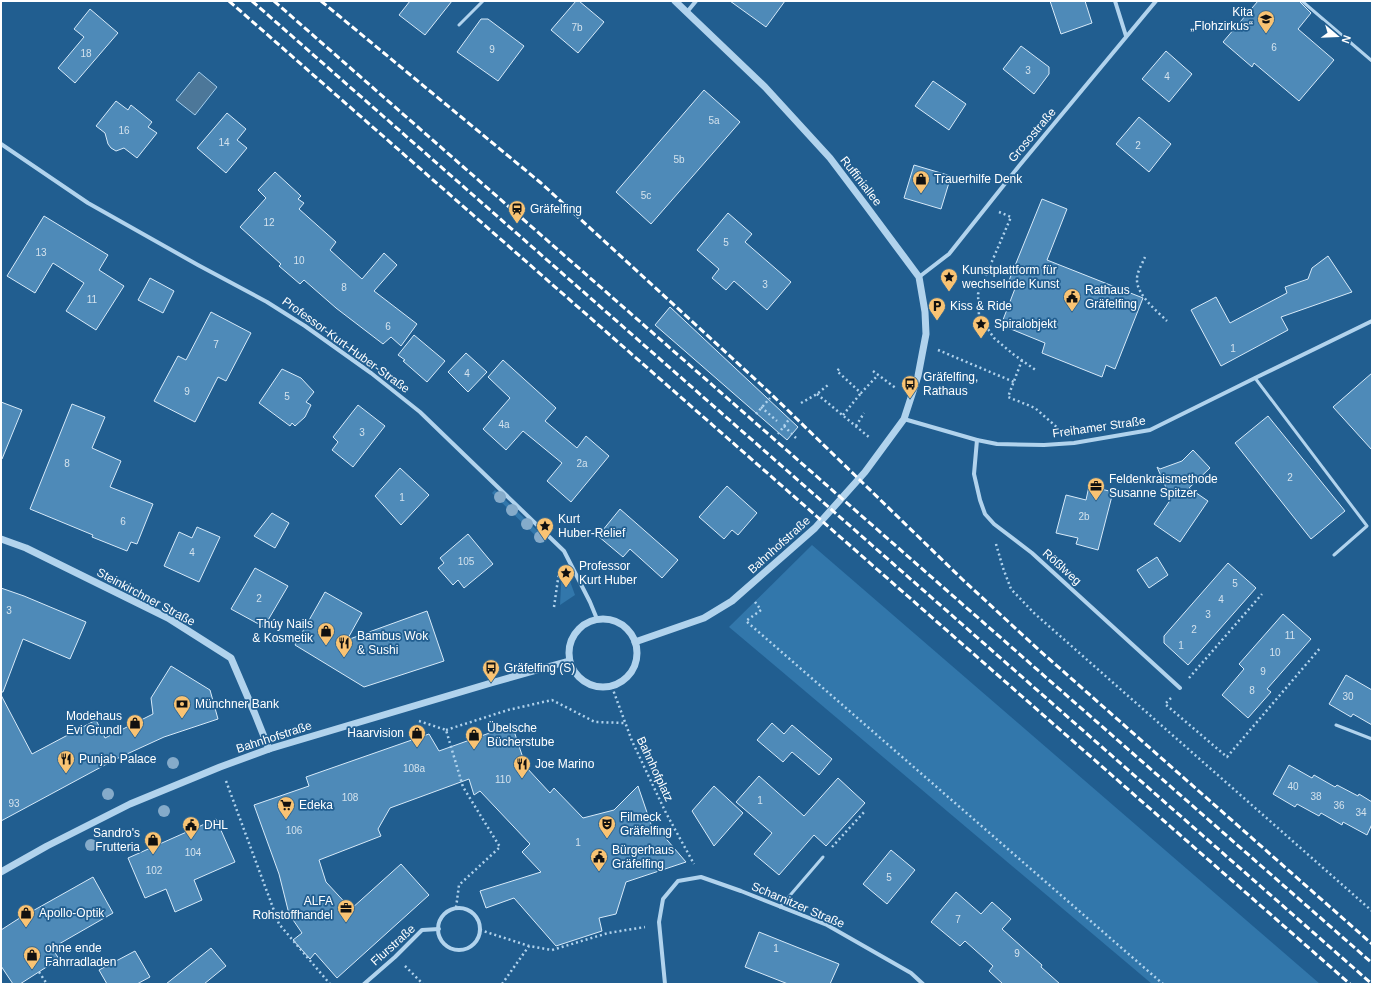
<svg xmlns="http://www.w3.org/2000/svg" width="1373" height="985" font-family="Helvetica,sans-serif">
  <rect width="100%" height="100%" fill="#215e90"/>
  <g fill="#3277ab">
    <polygon points="495,490 547,540 543,543 492,493"/>
    <polygon points="812,545 1320,984 1152,984 729,627"/>
    <polygon points="564,565 575,595 560,605 562,568"/>
  </g>
  <polygon fill="#4c7799" stroke="#a5cfee" points="199,72 217,87 195,115 176,100"/>
  <g fill="#4e8ab8" stroke="#d7eaf9">
    <polygon points="410,1 452,1 425,35 399,15"/>
    <polygon points="576,1 579,1 604,22 578,53 551,30"/>
    <polygon points="730,1 785,1 766,27"/>
    <polygon points="1050,1 1085,1 1092,23 1061,34"/>
    <polygon points="1258,1 1299,1 1311,13 1298,29 1334,60 1299,101 1254,63 1252,67 1223,42"/>
    <polygon points="90,9 118,33 75,83 58,68 84,37 74,29"/>
    <polygon points="481,19 488,19 524,46 498,81 457,52"/>
    <polygon points="1021,46 1049,67 1049,74 1034,94 1003,69"/>
    <polygon points="1166,51 1192,74 1169,102 1142,79"/>
    <polygon points="933,81 966,104 949,130 915,106"/>
    <polygon points="704,90 740,122 651,224 616,192"/>
    <polygon points="116,101 128,110 131,105 152,122 148,127 157,133 137,158 124,148 116,151 111,148 108,144 105,133 96,126"/>
    <polygon points="227,113 246,129 237,140 247,148 226,173 197,148"/>
    <polygon points="1139,117 1171,144 1149,172 1116,144"/>
    <polygon points="914,165 951,176 941,209 904,198"/>
    <polygon points="275,172 301,196 298,199 304,203 299,209 336,242 330,250 362,279 384,253 397,265 374,291 417,324 401,346 391,337 383,344 336,308 304,280 300,284 279,266 281,264 240,227 266,198 258,190"/>
    <polygon points="1042,199 1067,209 1047,260 1143,298 1115,369 1106,365 1102,377 1042,353 1045,343 1001,325 1016,286 1008,283"/>
    <polygon points="728,213 752,234 745,242 791,282 767,310 734,281 726,290 712,278 719,269 697,250"/>
    <polygon points="44,216 108,255 99,270 124,286 96,330 66,311 84,283 53,263 35,293 7,276"/>
    <polygon points="1328,256 1352,292 1281,317 1288,330 1221,366 1191,310 1216,297 1230,323 1287,293 1285,287 1308,279 1312,268"/>
    <polygon points="150,278 174,291 163,313 138,300"/>
    <polygon points="670,307 798,427 787,440 655,325"/>
    <polygon points="211,312 251,333 226,381 218,377 195,422 154,401 178,356 186,360"/>
    <polygon points="414,335 445,361 427,382 403,361 405,360 398,355"/>
    <polygon points="466,353 487,372 468,392 448,372"/>
    <polygon points="503,360 556,408 545,421 577,448 586,436 609,456 571,502 547,481 562,463 523,431 506,450 483,429 510,398 488,377"/>
    <polygon points="282,369 301,378 314,392 306,402 311,405 305,417 295,426 292,423 290,426 259,403"/>
    <polygon points="1372,373 1372,450 1333,407"/>
    <polygon points="1,402 22,410 2,459 1,459"/>
    <polygon points="72,404 105,417 92,448 121,461 110,487 153,504 137,544 131,542 127,551 92,537 93,535 30,509"/>
    <polygon points="358,405 385,426 353,467 332,450 338,442 333,437"/>
    <polygon points="1268,416 1345,511 1311,539 1235,443"/>
    <polygon points="1193,450 1210,468 1189,488 1208,501 1180,542 1154,524 1171,499 1157,467 1160,469 1182,461"/>
    <polygon points="400,468 429,495 401,525 375,496"/>
    <polygon points="727,486 757,513 738,535 732,530 724,539 699,517"/>
    <polygon points="1089,486 1113,492 1098,550 1076,544 1078,538 1056,533 1066,495 1086,500"/>
    <polygon points="620,509 678,560 662,578 630,549 623,557 598,536"/>
    <polygon points="272,513 289,523 275,548 254,536"/>
    <polygon points="197,527 220,537 199,582 164,566 179,532 192,538"/>
    <polygon points="468,534 493,564 464,588 458,580 453,585 438,568 444,563 440,558"/>
    <polygon points="1157,557 1168,575 1149,588 1137,570"/>
    <polygon points="1228,563 1256,588 1188,665 1164,643 1164,636"/>
    <polygon points="255,568 288,586 264,627 231,609"/>
    <polygon points="1,588 24,596 86,622 70,659 23,639 3,692 1,692"/>
    <polygon points="325,592 362,613 347,640 427,611 444,661 364,687 295,645"/>
    <polygon points="1283,614 1311,639 1267,689 1271,692 1248,718 1222,695 1244,669 1239,664"/>
    <polygon points="171,666 210,690 218,719 164,737 116,759 1,821 1,695 32,754 96,720 105,738 153,714 151,698"/>
    <polygon points="1346,675 1372,690 1372,725 1353,714 1351,717 1329,704"/>
    <polygon points="772,723 784,734 792,725 832,759 819,775 792,752 783,762 757,740"/>
    <polygon points="512,725 526,767 550,793 554,788 583,818 614,810 638,786 655,836 662,834 686,862 626,882 616,914 599,918 602,931 556,946 514,898 486,908 480,891 541,872 522,852 530,844 480,791 474,795 469,779 390,808 378,829 381,836 319,860 326,882 351,909 401,864 429,895 337,978 315,953 310,959 293,940 302,933 289,914 279,874 254,805 309,786 306,777 429,734 439,751"/>
    <polygon points="1289,765 1312,778 1314,775 1335,787 1337,785 1358,796 1359,794 1372,802 1372,824 1367,835 1343,822 1342,825 1321,813 1319,816 1297,804 1295,807 1273,794"/>
    <polygon points="759,776 804,816 838,778 865,803 826,846 814,835 779,875 754,854 772,833 736,802"/>
    <polygon points="714,786 743,813 714,846 692,811"/>
    <polygon points="216,819 235,862 194,880 202,900 175,912 166,889 145,898 128,858"/>
    <polygon points="891,850 915,870 887,904 863,884"/>
    <polygon points="93,877 113,913 52,948 59,959 20,984 13,984 1,966 1,930 29,912 29,913"/>
    <polygon points="956,892 981,914 992,902 1011,919 1002,929 1042,965 1041,967 1060,984 1003,984 989,971 993,966 965,941 960,946 931,922"/>
    <polygon points="759,932 839,964 830,984 788,984 745,967"/>
    <polygon points="211,948 226,966 204,984 166,984"/>
    <polygon points="135,951 150,977 137,984 107,984 99,970"/>
  </g>
  <g fill="none" stroke-linecap="round" stroke-linejoin="round">
    <g stroke="#b1d3ed" stroke-width="2.5" stroke-dasharray="2 3" stroke-linecap="butt">
      <polyline points="999,212 1011,217 978,294 979,316 994,338 1013,354 1037,371"/>
      <path d="M1145,257C1142,264 1136,274 1137,281C1138,296 1157,311 1167,321"/>
      <polyline points="938,350 1014,382"/>
      <polyline points="1022,360 1008,397 1035,408 1060,430"/>
      <polyline points="839,369 837,371 861,393 878,375"/>
      <polyline points="873,371 897,389"/>
      <polyline points="817,394 870,438"/>
      <polyline points="801,403 817,394 828,385"/>
      <polyline points="761,407 777,421"/>
      <polyline points="756,414 770,398"/>
      <polyline points="843,415 861,393"/>
      <polyline points="784,426 796,438"/>
      <polyline points="856,426 864,413"/>
      <polyline points="778,434 790,418"/>
      <polyline points="996,544 1003,568 1011,589 1034,613 1372,911"/>
      <polyline points="755,602 761,610 746,621 1163,984"/>
      <polyline points="554,607 559,572"/>
      <polyline points="1189,678 1262,594"/>
      <polyline points="612,687 632,741 666,813 694,864"/>
      <polyline points="1171,698 1165,704 1227,757 1321,647"/>
      <polyline points="419,721 446,730 463,787 500,847 459,885 456,908"/>
      <polyline points="446,730 508,710 552,700 595,722 625,723"/>
      <polyline points="226,781 279,924 330,984"/>
      <polyline points="832,847 865,811"/>
      <polyline points="480,930 529,946 552,950 608,933 645,927"/>
      <polyline points="405,966 423,984"/>
      <polyline points="39,972 47,984"/>
      <polyline points="502,984 529,946"/>
    </g>
    <g stroke="#b1d3ed" stroke-width="3">
      <polyline points="1302,1 1372,61"/>
      <polyline points="459,25 483,1"/>
      <polyline points="1255,378 1367,526 1334,555"/>
      <polyline points="1336,725 1372,739"/>
      <polyline points="780,907 823,857"/>
    </g>
    <g stroke="#b1d3ed" stroke-width="4">
      <polyline points="1115,1 1126,36"/>
      <polyline points="687,12 696,1"/>
      <polyline points="1,144 88,203 198,265 267,302 305,326 371,373 420,412 564,551 590,602 597,619"/>
      <polyline points="919,277 949,254 1019,166 1156,1"/>
      <polyline points="904,419 977,440 997,444 1044,445 1074,443 1150,430 1255,378 1372,321"/>
      <polyline points="977,440 974,474 980,500 985,514 994,524 1032,553 1180,688"/>
      <circle cx="459" cy="929" r="21"/>
      <polyline points="364,984 395,957 422,930 439,929"/>
      <polyline points="665,984 659,922 663,899 678,881 701,877 741,891 827,925 911,973 923,984"/>
    </g>
    <g stroke="#b1d3ed" stroke-width="7">
      <polyline points="1,539 26,548 168,618 231,658 255,714 269,749"/>
      <circle cx="603" cy="653" r="34"/>
      <polyline points="635,642 704,618 732,601 815,528 865,472 904,419 918,376 926,334 925,312 919,277 864,203 830,158 765,87 675,1"/>
      <polyline points="1,872 47,846 130,804 220,767 269,749 491,683 569,661"/>
    </g>
    <g stroke="#fff" stroke-width="3" stroke-dasharray="7 3" stroke-linecap="butt">
      <polyline points="229,1 1350,984"/>
      <polyline points="252,1 1372,984"/>
      <polyline points="274,1 1372,963"/>
      <polyline points="321,1 541,183 769,392 962,579 1039,650 1372,944"/>
    </g>
  </g>
  <g fill="#85abca">
    <circle cx="500" cy="497" r="6"/>
    <circle cx="512" cy="510" r="6"/>
    <circle cx="527" cy="524" r="6"/>
    <circle cx="540" cy="537" r="6"/>
    <circle cx="173" cy="763" r="6"/>
    <circle cx="108" cy="794" r="6"/>
    <circle cx="164" cy="811" r="6"/>
    <circle cx="91" cy="845" r="6"/>
  </g>
  <defs>
    <g id="school-pin" transform="scale(0.9)"><path d="M0 17L-7.5 6A9.5 9.5 0 1 1 7.5 6Z" fill="#f9c373" stroke="#215e90"/><path d="M0-5L7-2L0 1L-7-2ZM-4 1L0 2.5L4 1V4Q0 6-4 4Z" fill="#111"/></g>
    <g id="shop-pin" transform="scale(0.9)"><path d="M0 17L-7.5 6A9.5 9.5 0 1 1 7.5 6Z" fill="#f9c373" stroke="#215e90"/><path d="M-5-2.5h2.3a2.7 3.5 0 0 1 5.4 0H5L5.5 6h-11ZM-1.5-2.5h3a1.5 2.3 0 0 0-3 0Z" fill="#111"/></g>
    <g id="station-pin" transform="scale(0.9)"><path d="M0 17L-7.5 6A9.5 9.5 0 1 1 7.5 6Z" fill="#f9c373" stroke="#215e90"/><path d="M-3-6H3Q5-6 5-4V2Q5 4 3 4L4.5 6H3L1.5 4h-3L-3 6H-4.5L-3 4Q-5 4-5 2V-4Q-5-6-3-6ZM-3.5-4v3h7v-3ZM-3.5 1v1.5H-2V1ZM2 1v1.5H3.5V1Z" fill="#111"/></g>
    <g id="sight-pin" transform="scale(0.9)"><path d="M0 17L-7.5 6A9.5 9.5 0 1 1 7.5 6Z" fill="#f9c373" stroke="#215e90"/><path d="M0-6L1.8-2.2L6-1.7L2.9 1.2L3.7 5.4L0 3.3L-3.7 5.4L-2.9 1.2L-6-1.7L-1.8-2.2Z" fill="#111"/></g>
    <g id="civic-pin" transform="scale(0.9)"><path d="M0 17L-7.5 6A9.5 9.5 0 1 1 7.5 6Z" fill="#f9c373" stroke="#215e90"/><path d="M-.6-6.5H3V-4.5H.6V-3L4-1V1h2V6H-6V1h2V-1L-.6-3ZM-1.2 2.5V6h2.4V2.5Z" fill="#111"/></g>
    <g id="parking-pin" transform="scale(0.9)"><path d="M0 17L-7.5 6A9.5 9.5 0 1 1 7.5 6Z" fill="#f9c373" stroke="#215e90"/><path d="M-3.5-5.5H1a3.5 3.5 0 0 1 0 7H-1V5.5H-3.5ZM-1-3.4V-.6H.8a1.4 1.4 0 0 0 0-2.8Z" fill="#111"/></g>
    <g id="bus-pin" transform="scale(0.9)"><path d="M0 17L-7.5 6A9.5 9.5 0 1 1 7.5 6Z" fill="#f9c373" stroke="#215e90"/><path d="M-5-6H5V4H4V6H2V4H-2V6H-4V4H-5ZM-3.5-4V0h7V-4ZM-3.5 1.2v1.5H-2V1.2ZM2 1.2v1.5H3.5V1.2Z" fill="#111"/></g>
    <g id="office-pin" transform="scale(0.9)"><path d="M0 17L-7.5 6A9.5 9.5 0 1 1 7.5 6Z" fill="#f9c373" stroke="#215e90"/><path d="M-6-3h4V-5.5h4V-3h4V5H-6ZM-1-4.5V-3h2v-1.5ZM-6 0V1H6V0Z" fill="#111"/></g>
    <g id="restaurant-pin" transform="scale(0.9)"><path d="M0 17L-7.5 6A9.5 9.5 0 1 1 7.5 6Z" fill="#f9c373" stroke="#215e90"/><path d="M-5-6h1v4h1v-4h1v4h1v-4h1v5L-1.5 .5V6h-2V.5L-5-1ZM5-6V6H3V1.5H1.5Q1.5-4 5-6Z" fill="#111"/></g>
    <g id="bank-pin" transform="scale(0.9)"><path d="M0 17L-7.5 6A9.5 9.5 0 1 1 7.5 6Z" fill="#f9c373" stroke="#215e90"/><path d="M-6-4H6V4H-6ZM0-2.3a2.3 2.3 0 1 0 0 4.6a2.3 2.3 0 1 0 0-4.6Z" fill="#111"/></g>
    <g id="supermarket-pin" transform="scale(0.9)"><path d="M0 17L-7.5 6A9.5 9.5 0 1 1 7.5 6Z" fill="#f9c373" stroke="#215e90"/><path d="M-6-5.5h2.5l.6 2H6L4.5 2H-2.5L-4.4-4H-6ZM-1.5 3.2a1.3 1.3 0 1 0 .1 0ZM3 3.2a1.3 1.3 0 1 0 .1 0Z" fill="#111"/></g>
    <g id="theatre-pin" transform="scale(0.9)"><path d="M0 17L-7.5 6A9.5 9.5 0 1 1 7.5 6Z" fill="#f9c373" stroke="#215e90"/><path d="M-5-5.5Q0-4 5-5.5V0Q5 5 0 6Q-5 5-5 0ZM-3.3-2.5H-1v1.5H-3.3ZM1-2.5H3.3v1.5H1ZM-2.8 1Q0 5.5 2.8 1Z" fill="#111"/></g>
  </defs>
  <g fill-rule="evenodd">
    <use href="#school-pin" x="1266" y="19"/>
    <use href="#shop-pin" x="921" y="179"/>
    <use href="#station-pin" x="517" y="209"/>
    <use href="#sight-pin" x="949" y="277"/>
    <use href="#civic-pin" x="1072" y="297"/>
    <use href="#parking-pin" x="937" y="306"/>
    <use href="#sight-pin" x="981" y="324"/>
    <use href="#bus-pin" x="910" y="384"/>
    <use href="#office-pin" x="1096" y="486"/>
    <use href="#sight-pin" x="545" y="526"/>
    <use href="#sight-pin" x="566" y="573"/>
    <use href="#shop-pin" x="326" y="631"/>
    <use href="#restaurant-pin" x="344" y="643"/>
    <use href="#bus-pin" x="491" y="668"/>
    <use href="#bank-pin" x="182" y="704"/>
    <use href="#shop-pin" x="135" y="723"/>
    <use href="#shop-pin" x="417" y="733"/>
    <use href="#shop-pin" x="474" y="735"/>
    <use href="#restaurant-pin" x="66" y="759"/>
    <use href="#restaurant-pin" x="522" y="764"/>
    <use href="#supermarket-pin" x="286" y="805"/>
    <use href="#theatre-pin" x="607" y="824"/>
    <use href="#civic-pin" x="191" y="825"/>
    <use href="#shop-pin" x="153" y="840"/>
    <use href="#civic-pin" x="599" y="857"/>
    <use href="#office-pin" x="346" y="908"/>
    <use href="#shop-pin" x="26" y="913"/>
    <use href="#shop-pin" x="32" y="955"/>
  </g>
  <g text-anchor="middle" stroke-width="3.5" stroke-linejoin="round" paint-order="stroke">
    <g font-size="10" fill="#d3e2ed">
      <text x="577" y="31">7b</text>
      <text x="1274" y="51">6</text>
      <text x="492" y="53">9</text>
      <text x="86" y="57">18</text>
      <text x="1028" y="74">3</text>
      <text x="1167" y="80">4</text>
      <text x="714" y="124">5a</text>
      <text x="124" y="134">16</text>
      <text x="224" y="146">14</text>
      <text x="1138" y="149">2</text>
      <text x="679" y="163">5b</text>
      <text x="646" y="199">5c</text>
      <text x="269" y="226">12</text>
      <text x="726" y="246">5</text>
      <text x="41" y="256">13</text>
      <text x="299" y="264">10</text>
      <text x="765" y="288">3</text>
      <text x="344" y="291">8</text>
      <text x="92" y="303">11</text>
      <text x="388" y="330">6</text>
      <text x="216" y="348">7</text>
      <text x="1233" y="352">1</text>
      <text x="467" y="377">4</text>
      <text x="187" y="395">9</text>
      <text x="287" y="400">5</text>
      <text x="504" y="428">4a</text>
      <text x="362" y="436">3</text>
      <text x="67" y="467">8</text>
      <text x="582" y="467">2a</text>
      <text x="1290" y="481">2</text>
      <text x="402" y="501">1</text>
      <text x="1084" y="520">2b</text>
      <text x="123" y="525">6</text>
      <text x="192" y="556">4</text>
      <text x="466" y="565">105</text>
      <text x="1235" y="587">5</text>
      <text x="259" y="602">2</text>
      <text x="1221" y="603">4</text>
      <text x="9" y="614">3</text>
      <text x="1208" y="618">3</text>
      <text x="1194" y="633">2</text>
      <text x="1290" y="639">11</text>
      <text x="1181" y="649">1</text>
      <text x="1275" y="656">10</text>
      <text x="1263" y="675">9</text>
      <text x="1252" y="694">8</text>
      <text x="1348" y="700">30</text>
      <text x="414" y="772">108a</text>
      <text x="503" y="783">110</text>
      <text x="1293" y="790">40</text>
      <text x="1316" y="800">38</text>
      <text x="350" y="801">108</text>
      <text x="760" y="804">1</text>
      <text x="14" y="807">93</text>
      <text x="1339" y="809">36</text>
      <text x="1361" y="816">34</text>
      <text x="294" y="834">106</text>
      <text x="578" y="846">1</text>
      <text x="193" y="856">104</text>
      <text x="154" y="874">102</text>
      <text x="889" y="881">5</text>
      <text x="958" y="923">7</text>
      <text x="776" y="952">1</text>
      <text x="1017" y="957">9</text>
    </g>
    <g font-size="12" fill="#fff" stroke="#215e90" text-anchor="start">
      <text x="1253" y="16" text-anchor="end">Kita<tspan x="1253" dy="14">„Flohzirkus“</tspan></text>
      <text x="934" y="183">Trauerhilfe Denk</text>
      <text x="530" y="213">Gräfelfing</text>
      <text x="962" y="274">Kunstplattform für<tspan x="962" dy="14">wechselnde Kunst</tspan></text>
      <text x="1085" y="294">Rathaus<tspan x="1085" dy="14">Gräfelfing</tspan></text>
      <text x="950" y="310">Kiss &amp; Ride</text>
      <text x="994" y="328">Spiralobjekt</text>
      <text x="923" y="381">Gräfelfing,<tspan x="923" dy="14">Rathaus</tspan></text>
      <text x="1109" y="483">Feldenkraismethode<tspan x="1109" dy="14">Susanne Spitzer</tspan></text>
      <text x="558" y="523">Kurt<tspan x="558" dy="14">Huber-Relief</tspan></text>
      <text x="579" y="570">Professor<tspan x="579" dy="14">Kurt Huber</tspan></text>
      <text x="313" y="628" text-anchor="end">Thúy Nails<tspan x="313" dy="14">&amp; Kosmetik</tspan></text>
      <text x="357" y="640">Bambus Wok<tspan x="357" dy="14">&amp; Sushi</tspan></text>
      <text x="504" y="672">Gräfelfing (S)</text>
      <text x="195" y="708">Münchner Bank</text>
      <text x="122" y="720" text-anchor="end">Modehaus<tspan x="122" dy="14">Evi Grundl</tspan></text>
      <text x="487" y="732">Übelsche<tspan x="487" dy="14">Bücherstube</tspan></text>
      <text x="404" y="737" text-anchor="end">Haarvision</text>
      <text x="79" y="763">Punjab Palace</text>
      <text x="535" y="768">Joe Marino</text>
      <text x="299" y="809">Edeka</text>
      <text x="620" y="821">Filmeck<tspan x="620" dy="14">Gräfelfing</tspan></text>
      <text x="204" y="829">DHL</text>
      <text x="140" y="837" text-anchor="end">Sandro's<tspan x="140" dy="14">Frutteria</tspan></text>
      <text x="612" y="854">Bürgerhaus<tspan x="612" dy="14">Gräfelfing</tspan></text>
      <text x="333" y="905" text-anchor="end">ALFA<tspan x="333" dy="14">Rohstoffhandel</tspan></text>
      <text x="39" y="917">Apollo-Optik</text>
      <text x="45" y="952">ohne ende<tspan x="45" dy="14">Fahrradladen</tspan></text>
    </g>
    <g font-size="12" fill="#fff" stroke="#215e90">
      <text transform="translate(1032 135) rotate(-50)" y="4">Grosostraße</text>
      <text transform="translate(861 181) rotate(52)" y="4">Ruffiniallee</text>
      <text transform="translate(346 345) rotate(36)" y="4">Professor-Kurt-Huber-Straße</text>
      <text transform="translate(1099 427) rotate(-8)" y="4">Freihamer Straße</text>
      <text transform="translate(779 545) rotate(-42)" y="4">Bahnhofstraße</text>
      <text transform="translate(1062 567) rotate(42)" y="4">Rößlweg</text>
      <text transform="translate(146 597) rotate(28)" y="4">Steinkirchner Straße</text>
      <text transform="translate(274 737) rotate(-18)" y="4">Bahnhofstraße</text>
      <text transform="translate(655 769) rotate(65)" y="4">Bahnhofplatz</text>
      <text transform="translate(798 905) rotate(23)" y="4">Scharnitzer Straße</text>
      <text transform="translate(393 945) rotate(-42)" y="4">Flurstraße</text>
    </g>
  </g>
  <rect width="1373" height="985" fill="none" stroke="#ffffff" stroke-width="4"/>
  <g transform="translate(1337 36) rotate(109)" stroke="#215e90" stroke-width="3" paint-order="stroke">
  <path d="M0-3L7 15L0 10L-7 15Z" fill="#ffffff"/>
  <text y="-6" font-size="11" font-weight="bold" text-anchor="middle" fill="#ffffff">N</text>
  </g>
</svg>
